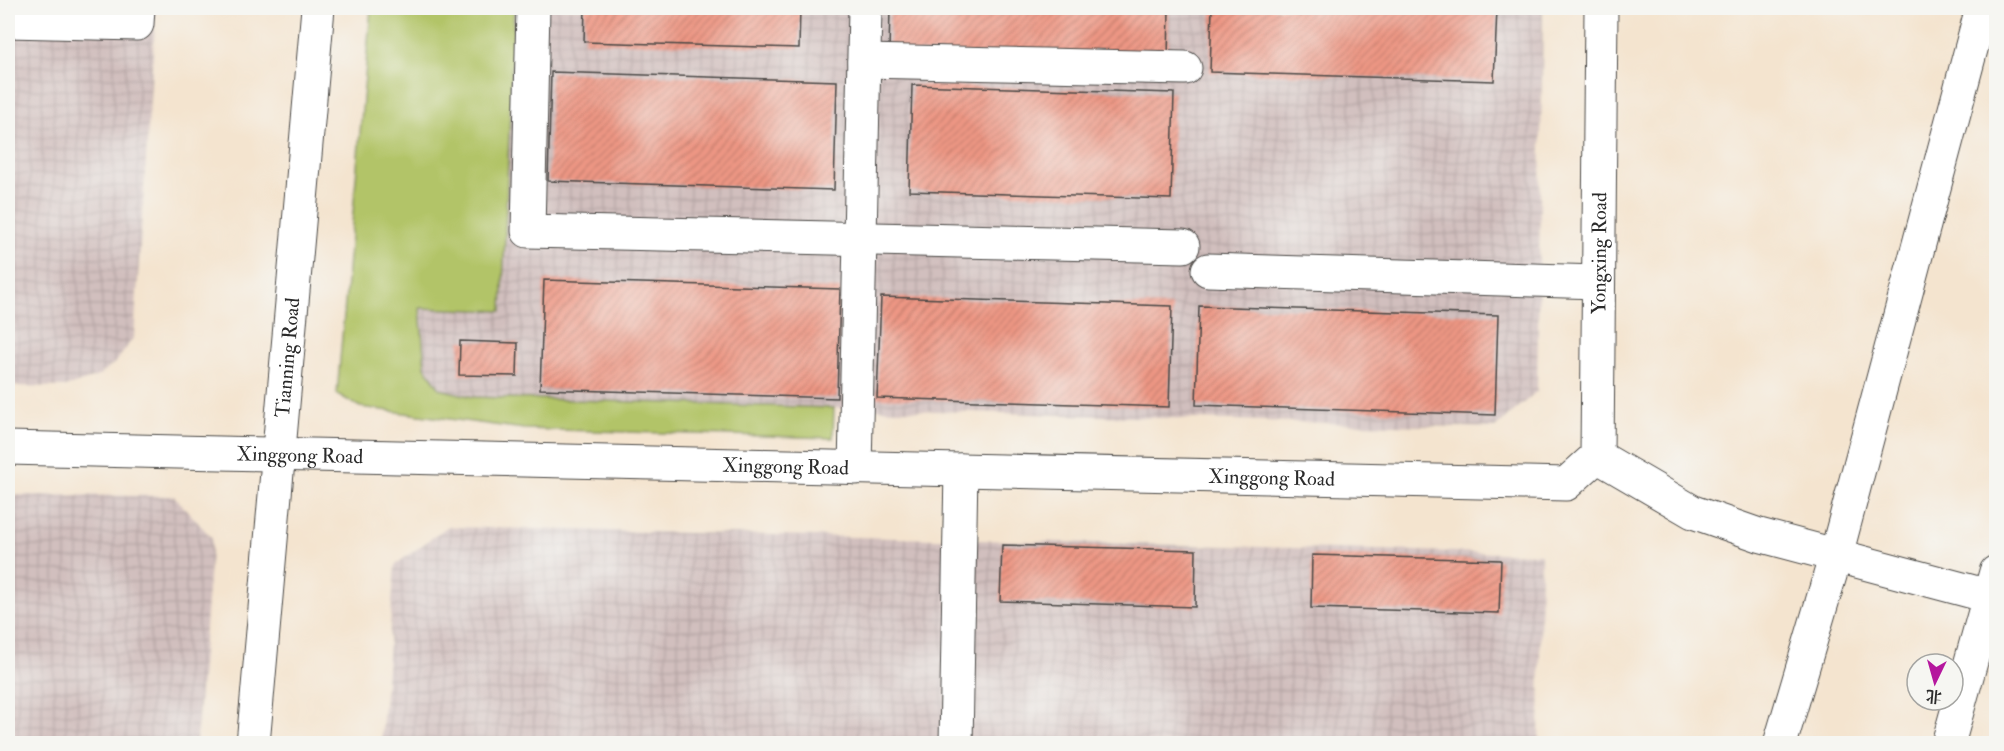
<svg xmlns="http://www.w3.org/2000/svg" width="2004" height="751" font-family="'IM FELL Double Pica','Noto Serif SC',serif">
  <defs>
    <pattern id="industrial-grid" width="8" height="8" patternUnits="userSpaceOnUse" patternTransform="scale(1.5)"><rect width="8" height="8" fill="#d1bfbe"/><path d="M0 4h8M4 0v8" fill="none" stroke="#b4a4a3"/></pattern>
    <pattern id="building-hatch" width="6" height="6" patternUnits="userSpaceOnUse" patternTransform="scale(1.5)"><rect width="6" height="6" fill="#ee9784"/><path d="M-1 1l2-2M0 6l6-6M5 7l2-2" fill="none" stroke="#c17b6c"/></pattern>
  </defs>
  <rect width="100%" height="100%" fill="#f6f6f2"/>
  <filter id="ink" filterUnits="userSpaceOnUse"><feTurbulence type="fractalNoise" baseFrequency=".0167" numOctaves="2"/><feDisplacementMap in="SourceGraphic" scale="12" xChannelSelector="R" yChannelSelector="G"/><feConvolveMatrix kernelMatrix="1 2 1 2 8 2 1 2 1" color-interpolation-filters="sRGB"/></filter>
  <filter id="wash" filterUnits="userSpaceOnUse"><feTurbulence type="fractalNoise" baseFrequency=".008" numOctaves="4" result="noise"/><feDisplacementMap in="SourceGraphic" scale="24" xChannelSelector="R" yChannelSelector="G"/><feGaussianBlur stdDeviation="1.35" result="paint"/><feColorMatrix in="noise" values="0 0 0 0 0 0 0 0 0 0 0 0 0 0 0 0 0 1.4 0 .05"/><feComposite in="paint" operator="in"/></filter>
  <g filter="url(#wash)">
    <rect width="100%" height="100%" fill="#f4e4cf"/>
    <g fill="url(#industrial-grid)">
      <polygon points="8,8 156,8 134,337 116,362 98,376 65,387 8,386"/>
      <polygon points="514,8 1543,8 1537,391 1495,428 473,397 440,389 425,367 420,308 502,311"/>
      <polygon points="8,495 174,496 212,538 196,743 8,743"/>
      <polygon points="447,527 1541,554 1539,743 381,744 395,565"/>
    </g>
    <polygon fill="#b2c467" stroke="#6e7849" stroke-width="1.5" points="371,8 514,8 502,311 420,308 425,367 440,389 473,397 834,408 833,438 524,429 360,407 337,394"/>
    <g id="blocks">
      <g fill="url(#building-hatch)">
        <polygon points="585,8 800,8 799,48 584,42"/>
        <polygon points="890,8 1169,8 1168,60 889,51"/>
        <polygon points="1212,8 1497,8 1494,81 1210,72"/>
        <polygon points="551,72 837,81 834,190 548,181"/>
        <polygon points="912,85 1174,93 1171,199 909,191"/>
        <polygon points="544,280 840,289 837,398 540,389"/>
        <polygon points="881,297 1172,306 1169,407 877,398"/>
        <polygon points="1199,306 1498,315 1495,415 1196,405"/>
        <polygon points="460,341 518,343 517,376 459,375"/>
        <polygon points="1002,545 1196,550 1195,607 1000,601"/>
        <polygon points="1312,555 1501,560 1499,613 1311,608"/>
      </g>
    </g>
  </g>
  <g filter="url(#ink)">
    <use href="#blocks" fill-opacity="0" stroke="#494744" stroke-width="1.5"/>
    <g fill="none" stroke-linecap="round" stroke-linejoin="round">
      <g stroke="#494744" stroke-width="35">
        <g id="minor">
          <polyline points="533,8 528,231 1183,246"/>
          <polyline points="8,21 137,24 138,8"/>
          <polyline points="864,61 1185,68"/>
          <polyline points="1208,270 1598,282"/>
          <path id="s1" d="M8,448L1566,484L1597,456L1601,8"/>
          <polyline points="1597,456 1693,512 1759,535 1996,598"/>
          <polyline points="855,468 865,8"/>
          <path id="s2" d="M253,744L318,8"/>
          <polyline points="956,744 961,470"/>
          <polyline points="1780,744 1836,555 1982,8"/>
          <polyline points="1948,744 1996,572"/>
        </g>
      </g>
      <use href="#minor" stroke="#fff" stroke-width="33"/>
    </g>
  </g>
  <g text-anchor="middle" stroke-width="6" stroke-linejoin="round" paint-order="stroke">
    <g font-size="20" fill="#2b2b2b" stroke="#f6f6f2">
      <text dy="7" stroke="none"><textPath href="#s1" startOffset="1803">Yongxing Road</textPath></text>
      <text dy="7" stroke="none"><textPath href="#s2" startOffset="388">Tianning Road</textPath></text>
      <text dy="7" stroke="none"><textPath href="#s1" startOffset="292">Xinggong Road</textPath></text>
      <text dy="7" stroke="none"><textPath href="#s1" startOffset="778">Xinggong Road</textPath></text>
      <text dy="7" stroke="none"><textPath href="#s1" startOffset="1264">Xinggong Road</textPath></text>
    </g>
  </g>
  <rect width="2004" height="751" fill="none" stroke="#f6f6f2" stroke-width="30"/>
  <g transform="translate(1935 682) rotate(185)"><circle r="28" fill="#f6f6f2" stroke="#a5a5a2" stroke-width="1.5"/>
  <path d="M0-4.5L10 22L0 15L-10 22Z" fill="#b5179e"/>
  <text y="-9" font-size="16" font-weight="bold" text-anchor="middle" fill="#2b2b2b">北</text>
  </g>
</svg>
